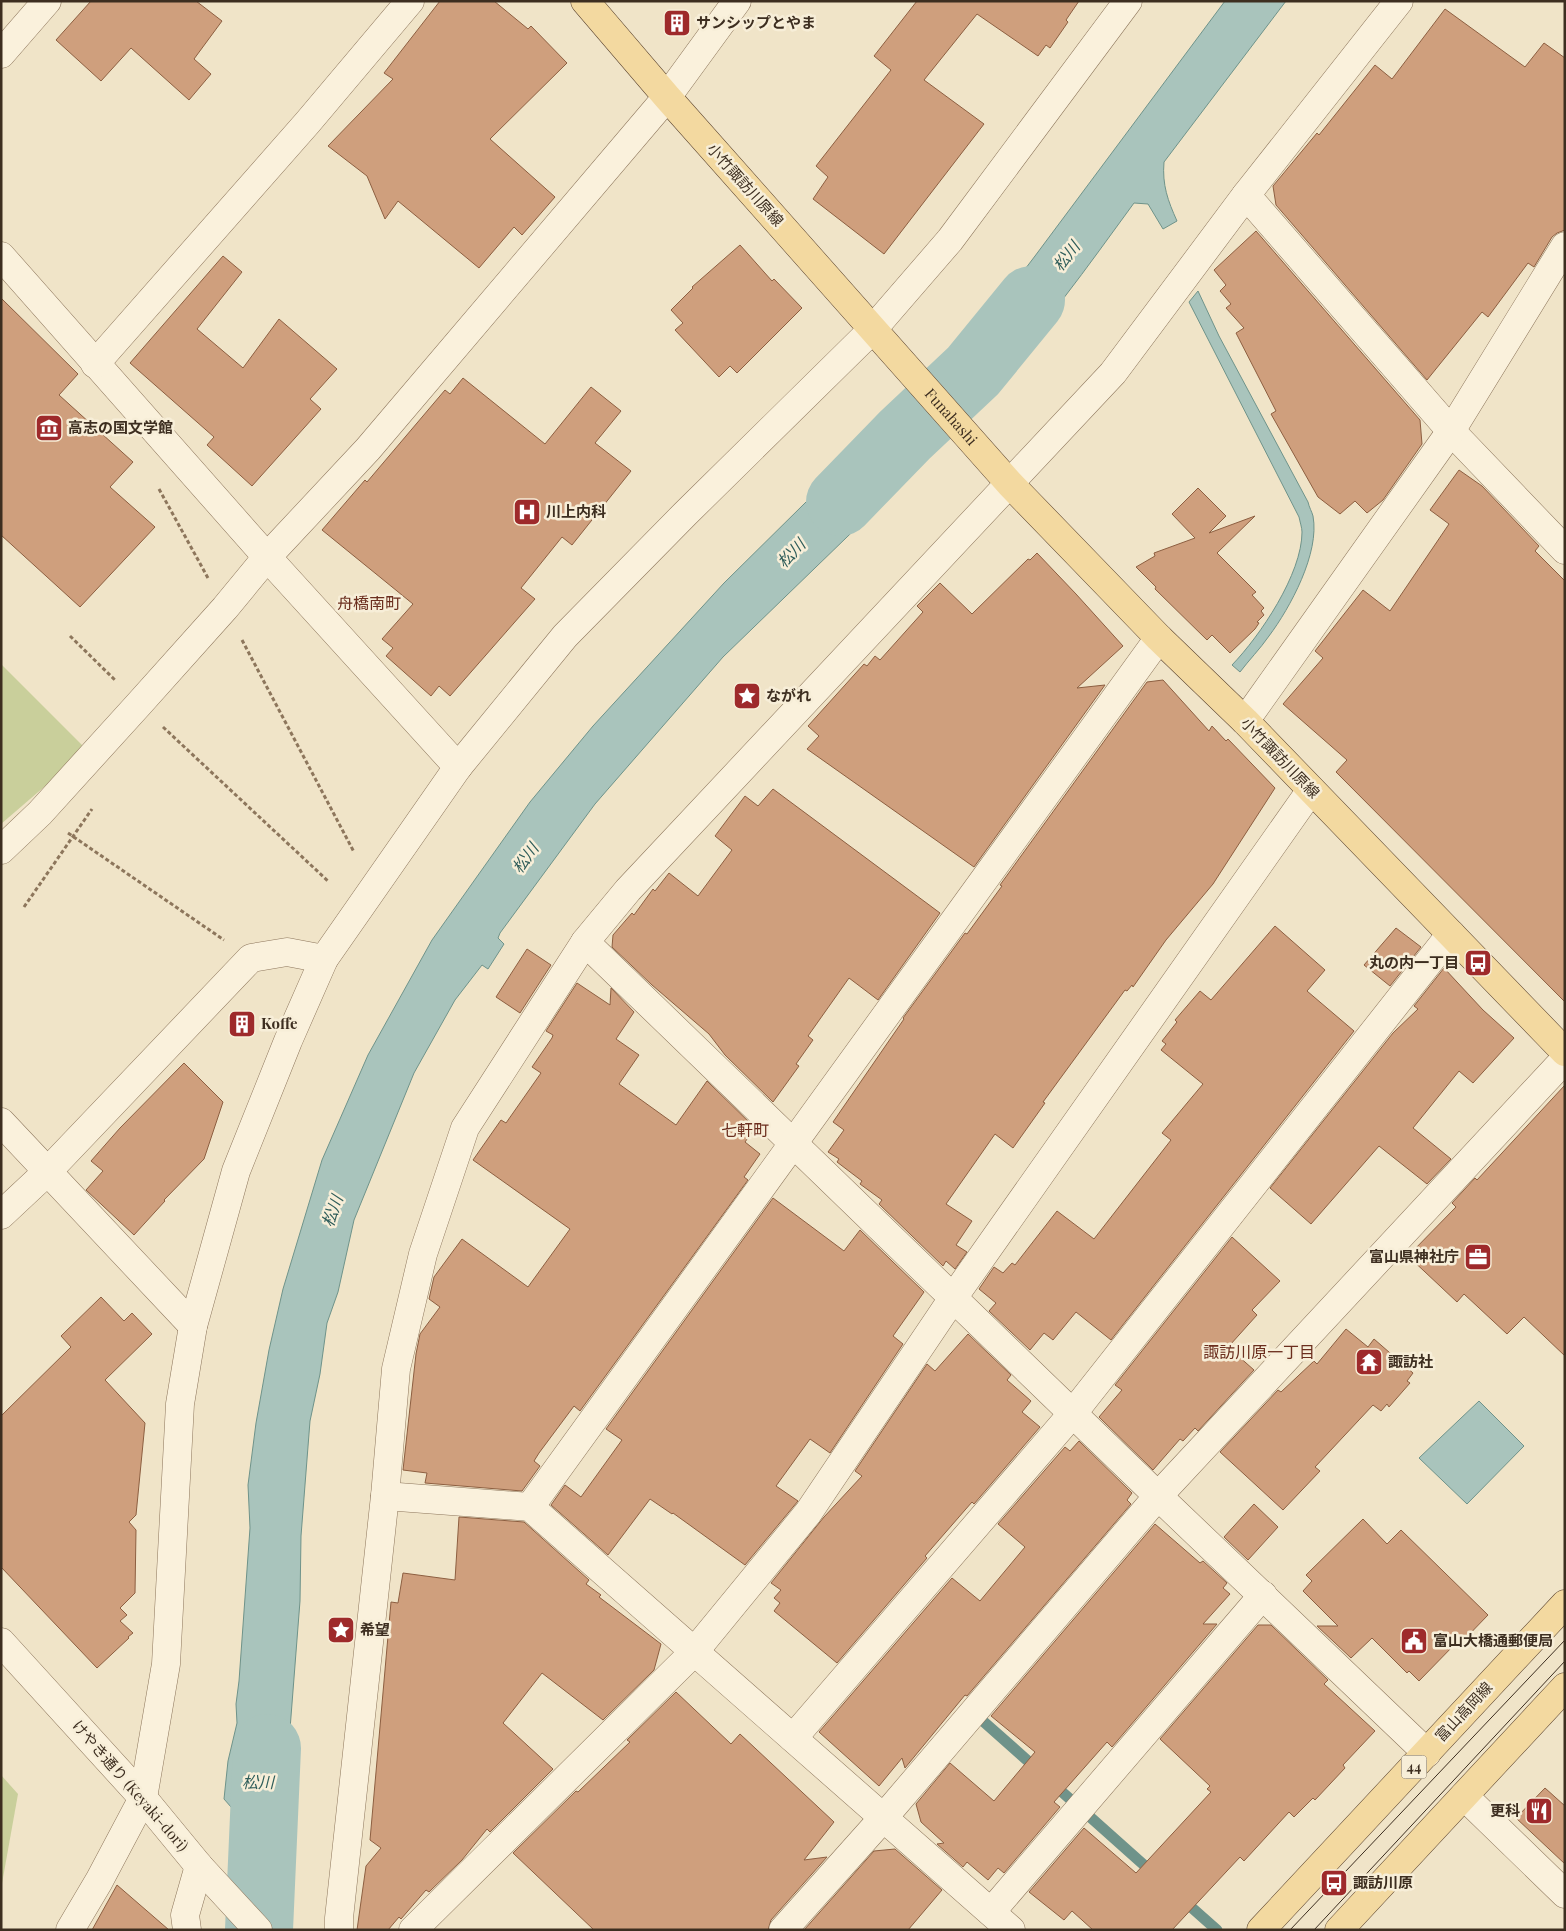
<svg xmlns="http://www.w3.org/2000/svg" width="1566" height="1931" font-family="'Playfair Display','Noto Sans JP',serif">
  <rect width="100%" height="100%" fill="#f0e4c8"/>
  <g fill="#c9cf9b">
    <polygon points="1,664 87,750 1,824"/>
    <polygon points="1,1775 18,1794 1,1889"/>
  </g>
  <g fill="#a9c4bc" stroke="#6f938a">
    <path d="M1225,1H1286L1164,162C1162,185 1168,201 1177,221L1163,229L1148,204L1134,203C1087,267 1043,331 986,387L965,364L970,358L962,348L988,318L1035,256Z"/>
    <path d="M1198,291L1219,336L1308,502C1309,507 1312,512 1313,516C1320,553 1290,608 1269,636C1260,649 1249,660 1240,672L1232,665C1260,636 1302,574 1302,532C1302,528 1300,522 1299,517L1189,302Z"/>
    <polygon points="885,424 893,431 897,427 923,449 894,479 875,503 877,508 723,657 595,804 500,933 498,938 504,944 488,969 482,965 455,1000 414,1073 354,1220 338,1292 327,1323 320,1374 310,1421 301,1536 300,1601 289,1742 295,1743 295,1752 289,1753 288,1872 224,1799 228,1761 237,1723 236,1704 239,1681 250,1528 248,1485 256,1423 269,1350 283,1289 322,1160 368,1055 432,940 530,802 593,726 724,583"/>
    <polygon points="1479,1401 1524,1446 1467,1504 1419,1458"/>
  </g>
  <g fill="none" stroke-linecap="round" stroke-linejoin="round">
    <g stroke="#6f938a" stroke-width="11">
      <polyline points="984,1722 1038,1770"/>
      <polyline points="1052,1783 1154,1874"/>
      <polyline points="1182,1899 1217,1930"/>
    </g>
    <g stroke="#a9c4bc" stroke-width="68">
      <polyline points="840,502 905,435 973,371 1031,300"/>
      <polyline points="259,1930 267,1748"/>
    </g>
  </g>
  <g fill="#cf9f7d" stroke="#8d5f41">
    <polygon points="91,1 196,1 222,21 194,59 211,74 189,100 131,48 101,81 56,40"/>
    <polygon points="440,1 494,1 528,29 531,26 567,63 490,139 555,197 522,235 514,227 479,268 398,201 385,219 367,176 328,146 393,79 384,73"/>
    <polygon points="917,1 1079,1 1066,20 1068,22 1050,48 1046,45 1038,56 977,14 924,80 984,124 884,254 813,199 828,177 816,166 891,70 874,56"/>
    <polygon points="1445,9 1525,67 1544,43 1565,58 1565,230 1557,233 1552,237 1534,267 1528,263 1488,317 1482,312 1427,380 1276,205 1273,186 1317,133 1319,135 1375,65 1392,79"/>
    <polygon points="1256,231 1420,420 1422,444 1383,500 1367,513 1355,501 1340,514 1318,497 1271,414 1276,411 1236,333 1244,328 1226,308 1231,304 1220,291 1226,285 1214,270"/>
    <polygon points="740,245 772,281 774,279 802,308 737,373 730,366 719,377 675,330 683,323 671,310 693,288 692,287"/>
    <polygon points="223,256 242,272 197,329 243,368 279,319 337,369 310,399 321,409 252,486 207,445 214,437 130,363"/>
    <polygon points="1,298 78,374 59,395 133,462 110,487 155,527 80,607 1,535"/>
    <polygon points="463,378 545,444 591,387 621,411 595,443 631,471 572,545 562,537 521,588 535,599 450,696 439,686 431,696 386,656 393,648 382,639 413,604 322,530 365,480 367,482 445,390 450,394"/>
    <polygon points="1459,470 1482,486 1539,546 1535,551 1565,581 1565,1002 1336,772 1347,760 1283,704 1323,658 1315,651 1363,590 1390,611 1449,524 1430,510"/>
    <polygon points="1198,488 1226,516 1209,533 1255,516 1217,553 1256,592 1252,595 1264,608 1261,611 1264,615 1257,622 1259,623 1255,629 1230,653 1212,635 1207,640 1155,589 1156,587 1136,567 1155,556 1154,553 1195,538 1172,514"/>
    <polygon points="1037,553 1076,594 1123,646 1077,688 1105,685 974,867 807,749 819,736 808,726 864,664 867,666 875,656 880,660 923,612 917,606 940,583 972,614 1028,559 1030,560"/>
    <polygon points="1163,680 1209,731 1212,726 1226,741 1228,739 1275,788 1213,884 1166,940 1133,987 1132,985 1127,991 1125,990 1043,1102 1045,1103 1013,1148 995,1134 946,1204 972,1221 956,1245 967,1252 955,1269 946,1261 943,1266 879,1204 882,1200 860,1184 862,1181 837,1162 839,1159 828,1152 844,1130 833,1122 904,1019 903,1018 965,933 967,934 1002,886 1000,885 1147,682"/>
    <polygon points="773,789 940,913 878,1000 849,978 808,1036 813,1040 796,1064 799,1066 773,1102 725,1055 709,1034 652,985 612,947 613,935 632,913 634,915 653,889 655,891 669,873 698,896 732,850 715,836 745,796 758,806"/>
    <polygon points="1275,926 1325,970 1307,991 1354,1031 1111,1340 1076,1312 1053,1340 1044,1333 1030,1350 989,1311 996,1303 979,1289 994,1267 1003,1273 1012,1263 1015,1265 1057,1211 1094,1239 1171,1140 1162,1133 1203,1084 1161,1050 1166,1044 1162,1041 1177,1022 1175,1020 1200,991 1211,1000"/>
    <polygon points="1396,928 1421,947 1390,986 1364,965"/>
    <polygon points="527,949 551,965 520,1013 496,997"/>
    <polygon points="1444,968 1483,1010 1514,1038 1473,1083 1459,1071 1413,1128 1451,1159 1427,1184 1379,1146 1311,1224 1270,1188 1393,1033 1418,1009 1414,1006"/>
    <polygon points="577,983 610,1005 611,988 634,1012 616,1039 639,1055 619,1084 676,1125 707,1081 755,1128 745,1142 760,1154 744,1177 748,1180 580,1411 574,1406 539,1453 534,1461 540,1466 522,1491 425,1483 427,1473 403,1470 416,1354 420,1334 440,1307 429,1299 434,1277 462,1239 528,1287 570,1229 473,1160 501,1120 506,1123 541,1073 532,1067 552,1038 553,1035 546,1031"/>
    <polygon points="184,1063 223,1102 204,1159 164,1200 165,1201 134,1235 86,1190 103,1171 91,1161 120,1128"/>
    <polygon points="1565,1085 1565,1356 1524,1317 1507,1334 1464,1294 1457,1302 1408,1256 1456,1207 1452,1203 1475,1178 1477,1180"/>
    <polygon points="773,1198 844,1251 860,1230 924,1292 893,1336 903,1344 830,1453 810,1439 776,1486 798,1501 745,1565 673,1513 672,1514 650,1499 608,1555 551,1505 565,1485 581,1497 622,1440 606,1429"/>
    <polygon points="1232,1237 1280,1281 1252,1310 1257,1315 1230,1345 1239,1352 1237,1355 1254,1370 1198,1431 1195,1428 1183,1441 1180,1439 1153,1470 1099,1417 1122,1390 1115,1385"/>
    <polygon points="101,1297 124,1321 132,1313 152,1334 105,1380 145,1423 136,1515 129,1522 136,1530 135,1593 120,1608 127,1615 120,1621 133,1633 128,1637 129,1638 97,1668 1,1567 1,1416 71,1347 61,1336"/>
    <polygon points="1346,1329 1368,1347 1374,1339 1413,1373 1407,1381 1410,1383 1389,1407 1387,1404 1381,1411 1373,1405 1315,1467 1320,1471 1283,1510 1220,1452 1278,1390 1281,1392 1314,1361 1317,1364"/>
    <polygon points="968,1334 1011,1375 1007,1380 1031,1401 1022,1412 1040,1427 974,1504 972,1502 925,1556 927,1558 837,1663 774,1611 780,1603 774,1598 781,1590 771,1583 824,1517 862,1476 855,1471 927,1364 935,1371"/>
    <polygon points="1079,1441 1132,1493 1127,1500 1131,1504 967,1696 965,1695 905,1768 902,1758 879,1786 819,1732 952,1578 980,1601 1025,1547 998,1524 1065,1447 1070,1451"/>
    <polygon points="1254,1504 1278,1527 1248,1560 1224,1537"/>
    <polygon points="459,1517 524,1522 589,1580 586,1584 601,1595 599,1597 661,1644 654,1670 603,1720 542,1673 503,1723 553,1769 490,1832 487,1829 462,1860 429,1892 426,1890 401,1919 399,1917 388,1930 357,1930 366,1866 381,1848 370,1840 391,1602 398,1603 403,1573 455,1580"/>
    <polygon points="1363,1519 1387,1544 1401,1530 1488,1615 1459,1645 1456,1643 1419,1681 1409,1671 1407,1673 1372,1638 1351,1658 1317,1626 1338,1626 1303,1591 1312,1581 1306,1575"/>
    <polygon points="1155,1524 1200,1563 1203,1561 1227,1583 1223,1588 1230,1594 1203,1624 1217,1624 1112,1747 1107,1742 1054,1802 1060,1807 1004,1873 998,1868 988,1880 967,1862 963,1867 937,1844 944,1843 921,1822 916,1804 950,1763 994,1801 1035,1752 991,1716"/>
    <polygon points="1258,1625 1271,1625 1328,1680 1324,1684 1375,1731 1343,1765 1345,1768 1315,1800 1313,1798 1294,1817 1289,1812 1244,1861 1240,1857 1172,1930 1093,1930 1072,1911 1064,1920 1029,1892 1084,1828 1136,1873 1211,1792 1207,1789 1210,1786 1160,1739"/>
    <polygon points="676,1692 731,1744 740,1734 834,1822 804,1860 827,1857 771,1920 768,1930 594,1930 513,1853 576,1791 578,1792 630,1742 627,1740"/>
    <polygon points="1545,1788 1565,1806 1565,1864 1516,1818"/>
    <polygon points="895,1849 942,1890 908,1930 804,1930 874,1851"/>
    <polygon points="117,1885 169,1930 92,1930"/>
  </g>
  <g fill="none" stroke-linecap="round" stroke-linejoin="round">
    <g stroke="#8d765c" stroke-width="29">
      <g id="minor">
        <polyline points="1,54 47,1"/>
        <polyline points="1246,195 1451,431 1565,550"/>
        <polyline points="1,256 267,557 458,767"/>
        <polyline points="95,364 308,122 410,1"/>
        <polyline points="1245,721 1451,431 1565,246"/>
        <polyline points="1,850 40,813 139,704 225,608 267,557 368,449 667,97 737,1"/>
        <polyline points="585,942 1158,1496 1427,1753"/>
        <polyline points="1,1122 193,1326"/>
        <polyline points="1,1215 48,1171 251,958 287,952 324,959"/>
        <polyline points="385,1496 530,1507 1011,1930"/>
        <polyline points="530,1507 1159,638"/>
        <polyline points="1,1642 143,1798 199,1866 258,1930"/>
        <polyline points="793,1738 1073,1413 1451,934"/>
        <polyline points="1464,1796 1565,1894"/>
        <polyline points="991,1912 1263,1595"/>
        <polyline points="70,1930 99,1881 143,1798 166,1664 180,1404 193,1326 236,1171 288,1041 324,959 458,767 565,636 685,514 873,329 950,240 1128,1"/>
        <polyline points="187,1930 185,1915 199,1866"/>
        <polyline points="339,1930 339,1918 385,1496 396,1369 423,1254 465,1128 585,942 628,890 1113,373 1246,195 1399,1"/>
        <polyline points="413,1930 694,1652 808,1513 953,1298 1311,790"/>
        <polyline points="783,1930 884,1817 1158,1496 1565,1059"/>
      </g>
    </g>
    <g stroke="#5b4430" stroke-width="29">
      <g id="major">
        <path id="s1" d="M585,1L667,97L1010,484L1159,638L1245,721L1565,1052"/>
        <polyline points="1261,1930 1565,1604"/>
        <polyline points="1339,1930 1565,1687"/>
      </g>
    </g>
    <g stroke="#8d765c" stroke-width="3" stroke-dasharray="4 2.5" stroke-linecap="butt">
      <polyline points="159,489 208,578"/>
      <polyline points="70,636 116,681"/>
      <polyline points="242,640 354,852"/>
      <polyline points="163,727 329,882"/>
      <polyline points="68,833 224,940"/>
      <polyline points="24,907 92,809"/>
    </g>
    <use href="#minor" stroke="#faf1dc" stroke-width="28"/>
    <use href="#major" stroke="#f3d9a0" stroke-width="28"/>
    <g stroke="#3d2e20" stroke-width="1">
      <polyline points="1290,1930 1565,1640"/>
      <polyline points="1314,1930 1565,1661"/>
    </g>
  </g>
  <defs>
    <g id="building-square" transform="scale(1.4375)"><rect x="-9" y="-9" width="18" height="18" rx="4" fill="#9e2a2b" stroke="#f7eed8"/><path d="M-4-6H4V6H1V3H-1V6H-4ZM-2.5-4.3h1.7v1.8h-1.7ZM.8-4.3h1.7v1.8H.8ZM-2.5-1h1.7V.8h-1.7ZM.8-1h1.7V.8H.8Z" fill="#fff"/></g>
    <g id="museum-square" transform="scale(1.4375)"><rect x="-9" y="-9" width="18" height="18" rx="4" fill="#9e2a2b" stroke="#f7eed8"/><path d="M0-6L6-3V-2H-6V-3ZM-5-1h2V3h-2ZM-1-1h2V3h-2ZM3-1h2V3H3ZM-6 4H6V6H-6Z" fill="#fff"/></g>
    <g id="hospital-square" transform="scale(1.4375)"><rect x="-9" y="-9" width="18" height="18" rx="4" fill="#9e2a2b" stroke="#f7eed8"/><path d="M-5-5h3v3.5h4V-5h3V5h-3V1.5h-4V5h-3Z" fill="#fff"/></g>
    <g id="sight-square" transform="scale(1.4375)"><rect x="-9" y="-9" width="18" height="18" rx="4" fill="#9e2a2b" stroke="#f7eed8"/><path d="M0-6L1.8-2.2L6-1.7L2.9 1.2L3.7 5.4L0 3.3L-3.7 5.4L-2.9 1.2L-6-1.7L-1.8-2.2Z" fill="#fff"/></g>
    <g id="bus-square" transform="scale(1.4375)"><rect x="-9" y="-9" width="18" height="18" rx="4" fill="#9e2a2b" stroke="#f7eed8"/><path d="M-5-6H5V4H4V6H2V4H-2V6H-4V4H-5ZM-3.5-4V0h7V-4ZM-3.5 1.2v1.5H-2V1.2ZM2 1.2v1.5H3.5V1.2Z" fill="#fff"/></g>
    <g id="office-square" transform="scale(1.4375)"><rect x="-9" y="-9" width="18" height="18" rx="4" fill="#9e2a2b" stroke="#f7eed8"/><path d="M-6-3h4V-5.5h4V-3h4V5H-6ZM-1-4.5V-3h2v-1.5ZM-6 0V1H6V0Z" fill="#fff"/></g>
    <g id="temple-square" transform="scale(1.4375)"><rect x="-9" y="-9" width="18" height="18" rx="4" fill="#9e2a2b" stroke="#f7eed8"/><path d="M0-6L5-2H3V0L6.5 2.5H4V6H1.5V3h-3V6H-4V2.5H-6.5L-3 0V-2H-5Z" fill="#fff"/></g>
    <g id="civic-square" transform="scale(1.4375)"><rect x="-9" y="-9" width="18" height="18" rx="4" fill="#9e2a2b" stroke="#f7eed8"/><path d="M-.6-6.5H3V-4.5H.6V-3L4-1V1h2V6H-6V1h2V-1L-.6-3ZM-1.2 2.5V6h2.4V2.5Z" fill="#fff"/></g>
    <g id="restaurant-square" transform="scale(1.4375)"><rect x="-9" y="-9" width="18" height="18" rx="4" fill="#9e2a2b" stroke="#f7eed8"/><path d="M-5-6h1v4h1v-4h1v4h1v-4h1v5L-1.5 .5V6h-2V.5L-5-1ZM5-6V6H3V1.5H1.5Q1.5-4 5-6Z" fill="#fff"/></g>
  </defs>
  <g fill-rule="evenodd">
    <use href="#building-square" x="677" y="23"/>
    <use href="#museum-square" x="49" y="428"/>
    <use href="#hospital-square" x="527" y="512"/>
    <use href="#sight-square" x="747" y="696"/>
    <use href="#bus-square" x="1478" y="963"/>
    <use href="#building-square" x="242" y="1024"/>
    <use href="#office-square" x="1478" y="1257"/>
    <use href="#temple-square" x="1369" y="1362"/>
    <use href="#sight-square" x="341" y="1630"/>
    <use href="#civic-square" x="1414" y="1641"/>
    <use href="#restaurant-square" x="1539" y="1811"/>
    <use href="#bus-square" x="1334" y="1883"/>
  </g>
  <g text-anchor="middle" stroke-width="5" stroke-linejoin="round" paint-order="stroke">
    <rect fill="#f7eed8" stroke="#756857" stroke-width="1" x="1401.5" y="1755.5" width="25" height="23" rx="4"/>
    <g font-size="14" font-weight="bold" fill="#3d2e20">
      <text x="1414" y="1772">44</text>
    </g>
    <g font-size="15" font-weight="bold" fill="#3d2e20" stroke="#f7eed8" text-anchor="start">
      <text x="696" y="28">サンシップとやま</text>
      <text x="68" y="433">高志の国文学館</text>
      <text x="546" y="517">川上内科</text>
      <text x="766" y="701">ながれ</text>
      <text x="1459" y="968" text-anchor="end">丸の内一丁目</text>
      <text x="261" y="1029">Koffe</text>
      <text x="1459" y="1262" text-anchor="end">富山県神社庁</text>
      <text x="1388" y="1367">諏訪社</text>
      <text x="360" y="1635">希望</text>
      <text x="1433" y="1646">富山大橋通郵便局</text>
      <text x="1520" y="1816" text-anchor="end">更科</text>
      <text x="1353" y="1888">諏訪川原</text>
    </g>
    <g font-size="15" fill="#3d2e20" stroke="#f7eed8">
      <text transform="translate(745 185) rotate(48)" y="5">小竹諏訪川原線</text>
      <text dy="5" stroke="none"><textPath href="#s1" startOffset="554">Funahashi</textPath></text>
      <text transform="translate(1280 758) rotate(46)" y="5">小竹諏訪川原線</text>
      <text transform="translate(1464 1712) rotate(-47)" y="5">富山高岡線</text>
      <text transform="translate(130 1786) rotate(49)" y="5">けやき通り (Keyaki-dori)</text>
    </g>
    <g font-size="16" font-style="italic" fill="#2f5d5a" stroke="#f7eed8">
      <text transform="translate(1066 256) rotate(-52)" y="6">松川</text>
      <text transform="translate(791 553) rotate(-46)" y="6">松川</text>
      <text transform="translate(525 858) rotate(-54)" y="6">松川</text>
      <text transform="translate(332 1211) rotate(-71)" y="6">松川</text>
      <text x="258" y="1788">松川</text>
    </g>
    <g font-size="16" fill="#6b2e1e" stroke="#f7eed8">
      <text x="369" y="609">舟橋南町</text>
      <text x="745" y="1136">七軒町</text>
      <text x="1259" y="1358">諏訪川原一丁目</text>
    </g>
  </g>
  <rect width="1566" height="1931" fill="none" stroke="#3d2e20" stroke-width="5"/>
</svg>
